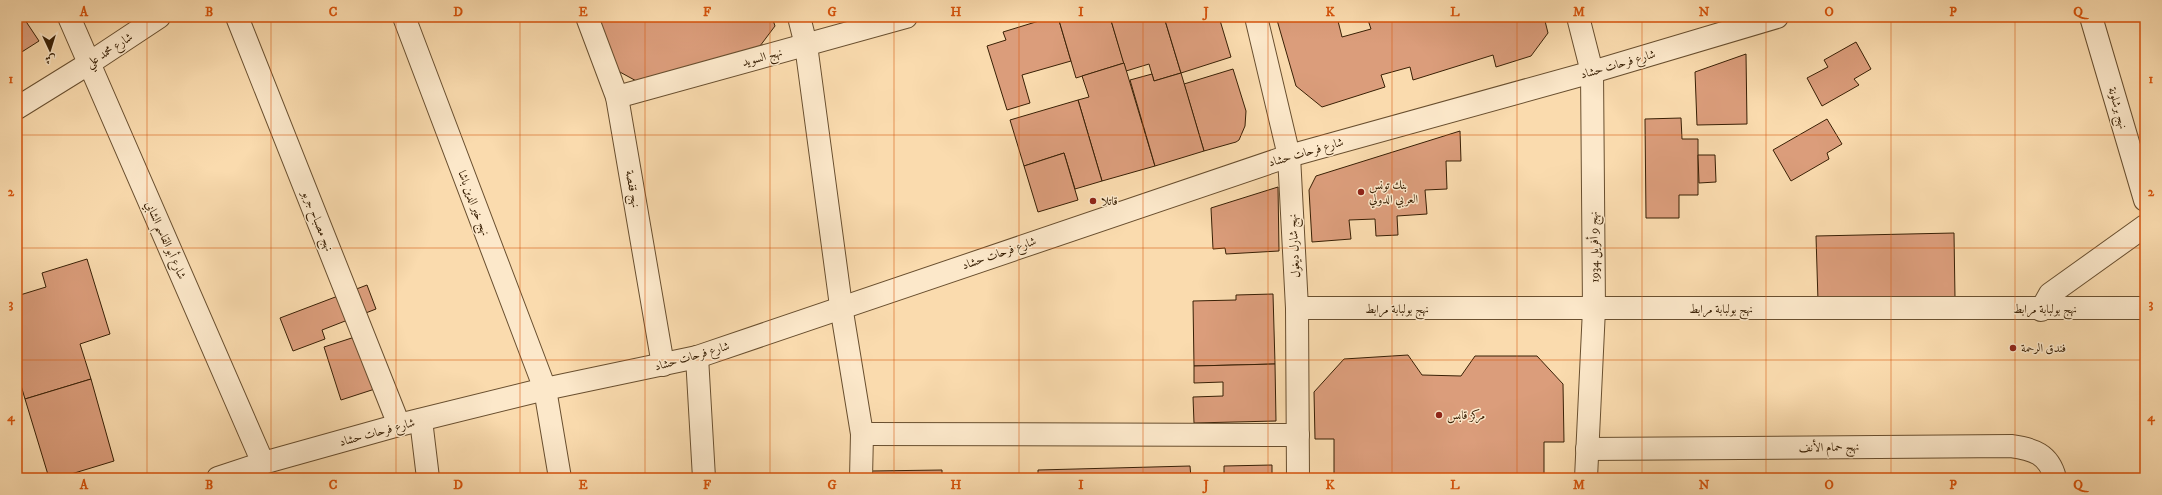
<svg xmlns="http://www.w3.org/2000/svg" width="2162" height="495" font-family="'IM FELL DW Pica',Amiri,serif">
  <rect width="100%" height="100%" fill="#fadbae"/>
  <filter id="stains"><feTurbulence type="fractalNoise" baseFrequency=".005" numOctaves="4"/><feColorMatrix values="0 0 0 0 .2 0 0 0 0 .09 0 0 0 0 .02 0 0 0 .5 -.17"/></filter>
  <radialGradient id="worn" r=".72"><stop offset=".6" stop-color="#630" stop-opacity="0"/><stop offset="1" stop-color="#630" stop-opacity=".3"/></radialGradient>
  <g fill="#db9d7b" stroke="#392005">
    <polygon points="17,17 23,17 39,41 17,55"/>
    <polygon points="598,17 772,17 775,26 760,46 640,83 618,71"/>
    <polygon points="1052,17 1058,17 1071,61 1022,75 1030,103 1007,110 987,46 1006,40 1003,32"/>
    <polygon points="1058,17 1110,17 1124,63 1076,78"/>
    <polygon points="1110,17 1164,17 1181,73 1154,81 1149,64 1126,71"/>
    <polygon points="1164,17 1219,17 1231,57 1181,73"/>
    <polygon points="1286,17 1337,17 1342,37 1371,29 1367,17 1544,17 1548,33 1531,56 1496,67 1493,55 1413,80 1410,67 1381,75 1385,87 1322,107 1296,86 1277,20"/>
    <polygon points="1856,42 1871,69 1854,79 1859,85 1822,106 1807,78 1828,67 1824,60"/>
    <polygon points="1746,54 1747,124 1697,125 1695,72"/>
    <polygon points="1124,63 1155,166 1102,181 1078,100 1089,97 1082,76"/>
    <polygon points="1233,69 1246,111 1245,126 1239,140 1236,142 1204,151 1184,84"/>
    <polygon points="1181,73 1204,151 1155,166 1130,80 1152,74 1154,81"/>
    <polygon points="1078,100 1102,181 1075,189 1064,153 1024,166 1010,120"/>
    <polygon points="1681,118 1682,139 1698,139 1698,195 1679,195 1679,218 1646,218 1645,119"/>
    <polygon points="1827,119 1842,144 1827,153 1829,159 1791,181 1773,150"/>
    <polygon points="1460,131 1461,161 1446,161 1447,189 1425,190 1427,214 1397,216 1398,235 1376,236 1375,219 1349,220 1351,239 1312,242 1309,190 1316,176"/>
    <polygon points="1064,153 1078,200 1038,212 1024,166"/>
    <polygon points="1698,155 1715,155 1716,182 1699,183"/>
    <polygon points="1278,187 1279,251 1226,254 1225,248 1213,249 1211,208"/>
    <polygon points="1954,233 1955,298 1818,301 1816,236"/>
    <polygon points="87,259 110,334 80,344 91,379 25,399 17,372 17,290 20,295 46,287 42,273"/>
    <polygon points="367,285 376,309 322,330 325,339 293,351 280,318"/>
    <polygon points="1273,294 1275,364 1194,366 1193,301 1236,300 1236,295"/>
    <polygon points="364,334 381,387 341,400 324,347"/>
    <polygon points="1408,355 1422,375 1461,376 1475,356 1537,356 1563,384 1564,442 1544,442 1544,478 1334,478 1334,439 1315,439 1314,392 1344,359"/>
    <polygon points="1275,364 1276,421 1194,423 1193,397 1223,396 1223,382 1194,383 1194,366"/>
    <polygon points="91,379 114,461 58,478 49,478 25,399"/>
    <polygon points="1272,465 1272,478 1224,478 1224,466"/>
    <polygon points="1190,466 1191,478 1038,478 1038,470"/>
    <polygon points="942,470 942,478 870,478 870,471"/>
  </g>
  <g fill="none" stroke-linecap="round" stroke-linejoin="round">
    <g stroke="#694f2f" stroke-width="24">
      <g id="minor">
        <polyline points="69,17 263,463"/>
        <polyline points="237,17 399,425"/>
        <polyline points="404,17 545,389 560,478"/>
        <polyline points="587,17 617,97 663,365"/>
        <polyline points="799,17 806,45 841,306 862,434 861,478"/>
        <polyline points="1256,17 1289,156 1297,308 1298,478"/>
        <polyline points="1578,17 1592,72 1594,309 1586,478"/>
        <polyline points="2091,17 2145,200"/>
        <polyline points="617,97 906,17"/>
        <polyline points="17,108 88,64 159,17"/>
        <polyline points="1297,308 2145,308"/>
        <polyline points="2041,310 2050,294 2145,226"/>
        <polyline points="697,357 704,478"/>
        <polyline points="421,420 428,478"/>
        <polyline points="862,434 1298,435"/>
        <path d="M1587,449L2011,446C2033,449 2049,454 2055,478"/>
        <polyline points="218,478 263,463 399,425 545,389 697,357 1289,156 1592,72 1777,17"/>
      </g>
    </g>
    <use href="#minor" stroke="#fce8ca" stroke-width="22"/>
  </g>
  <path fill="none" stroke="#d6530b" stroke-width="1" stroke-opacity="0.55" d="M147,17V478M271,17V478M396,17V478M520,17V478M645,17V478M770,17V478M894,17V478M1019,17V478M1143,17V478M1268,17V478M1392,17V478M1517,17V478M1642,17V478M1766,17V478M1891,17V478M2015,17V478M17,135H2145M17,248H2145M17,360H2145"/>
  <g fill="#8f2418" stroke="#fce8ca" stroke-width="1.5">
    <circle cx="1361" cy="192" r="4"/>
    <circle cx="1093" cy="201" r="4"/>
    <circle cx="2013" cy="348" r="4"/>
    <circle cx="1439" cy="415" r="4"/>
  </g>
  <g text-anchor="middle" stroke-width="3" stroke-linejoin="round" paint-order="stroke">
    <g font-size="12" fill="#392005" stroke="#fce8ca">
      <text transform="translate(109 50) rotate(-33)" y="4">شارع محمد علي</text>
      <text transform="translate(762 57) rotate(-15)" y="4">نهج السويد</text>
      <text transform="translate(1618 64) rotate(-16)" y="4">شارع فرحات حشاد</text>
      <text transform="translate(2118 108) rotate(74)" y="4">نهج برشلونة</text>
      <text transform="translate(1306 152) rotate(-16)" y="4">شارع فرحات حشاد</text>
      <text transform="translate(633 189) rotate(80)" y="4">نهج قفصة</text>
      <text transform="translate(474 203) rotate(69)" y="4">نهج خير الدين باشا</text>
      <text transform="translate(318 221) rotate(68)" y="4">نهج مصباح جربو</text>
      <text transform="translate(166 240) rotate(66)" y="4">شارع أبو القاسم الشابي</text>
      <text transform="translate(1294 246) rotate(-93)" y="4">نهج شارل ديغول</text>
      <text transform="translate(1594 247) rotate(-91)" y="4">نهج 9 أفريل 1934</text>
      <text transform="translate(999 253) rotate(-19)" y="4">شارع فرحات حشاد</text>
      <text x="1397" y="313">نهج بولبابة مرابط</text>
      <text x="1721" y="313">نهج بولبابة مرابط</text>
      <text x="2045" y="313">نهج بولبابة مرابط</text>
      <text transform="translate(692 356) rotate(-16)" y="4">شارع فرحات حشاد</text>
      <text transform="translate(377 432) rotate(-15)" y="4">شارع فرحات حشاد</text>
      <text transform="translate(1829 447) rotate(-1)" y="4">نهج حمام الأنف</text>
    </g>
    <g font-size="12" fill="#392005" stroke="#fce8ca" text-anchor="start">
      <text x="1369" y="189">بنك تونس<tspan x="1369" dy="14">العربي الدولي</tspan></text>
      <text x="1101" y="205">قاتلا</text>
      <text x="2021" y="352">فندق الرحمة</text>
      <text x="1447" y="419">مركز قابس</text>
    </g>
  </g>
  <rect width="2162" height="495" fill="none" stroke="#fadbae" stroke-width="44"/>
  <g transform="translate(50 50) rotate(176)" stroke="#fce8ca" stroke-width="3" paint-order="stroke">
  <path d="M0-3L7 15L0 10L-7 15Z" fill="#392005"/>
  <text y="-6" font-size="11" font-weight="bold" text-anchor="middle" fill="#392005">ش</text>
  </g>
  <rect x="22" y="22" width="2118" height="451" fill="none" stroke="#d6530b" stroke-width="1.5"/>
  <g font-size="13" text-anchor="middle" font-weight="bold" fill="#d6530b">
    <text x="84" y="16">A</text>
    <text x="209" y="16">B</text>
    <text x="333" y="16">C</text>
    <text x="458" y="16">D</text>
    <text x="583" y="16">E</text>
    <text x="707" y="16">F</text>
    <text x="832" y="16">G</text>
    <text x="956" y="16">H</text>
    <text x="1081" y="16">I</text>
    <text x="1206" y="16">J</text>
    <text x="1330" y="16">K</text>
    <text x="1455" y="16">L</text>
    <text x="1579" y="16">M</text>
    <text x="1704" y="16">N</text>
    <text x="1829" y="16">O</text>
    <text x="1953" y="16">P</text>
    <text x="2078" y="16">Q</text>
    <text x="11" y="83">1</text>
    <text x="2151" y="83">1</text>
    <text x="11" y="196">2</text>
    <text x="2151" y="196">2</text>
    <text x="11" y="308">3</text>
    <text x="2151" y="308">3</text>
    <text x="11" y="421">4</text>
    <text x="2151" y="421">4</text>
    <text x="84" y="489">A</text>
    <text x="209" y="489">B</text>
    <text x="333" y="489">C</text>
    <text x="458" y="489">D</text>
    <text x="583" y="489">E</text>
    <text x="707" y="489">F</text>
    <text x="832" y="489">G</text>
    <text x="956" y="489">H</text>
    <text x="1081" y="489">I</text>
    <text x="1206" y="489">J</text>
    <text x="1330" y="489">K</text>
    <text x="1455" y="489">L</text>
    <text x="1579" y="489">M</text>
    <text x="1704" y="489">N</text>
    <text x="1829" y="489">O</text>
    <text x="1953" y="489">P</text>
    <text x="2078" y="489">Q</text>
  </g>
  <rect width="100%" height="100%" filter="url(#stains)"/>
  <rect width="100%" height="100%" fill="url(#worn)"/>
</svg>
